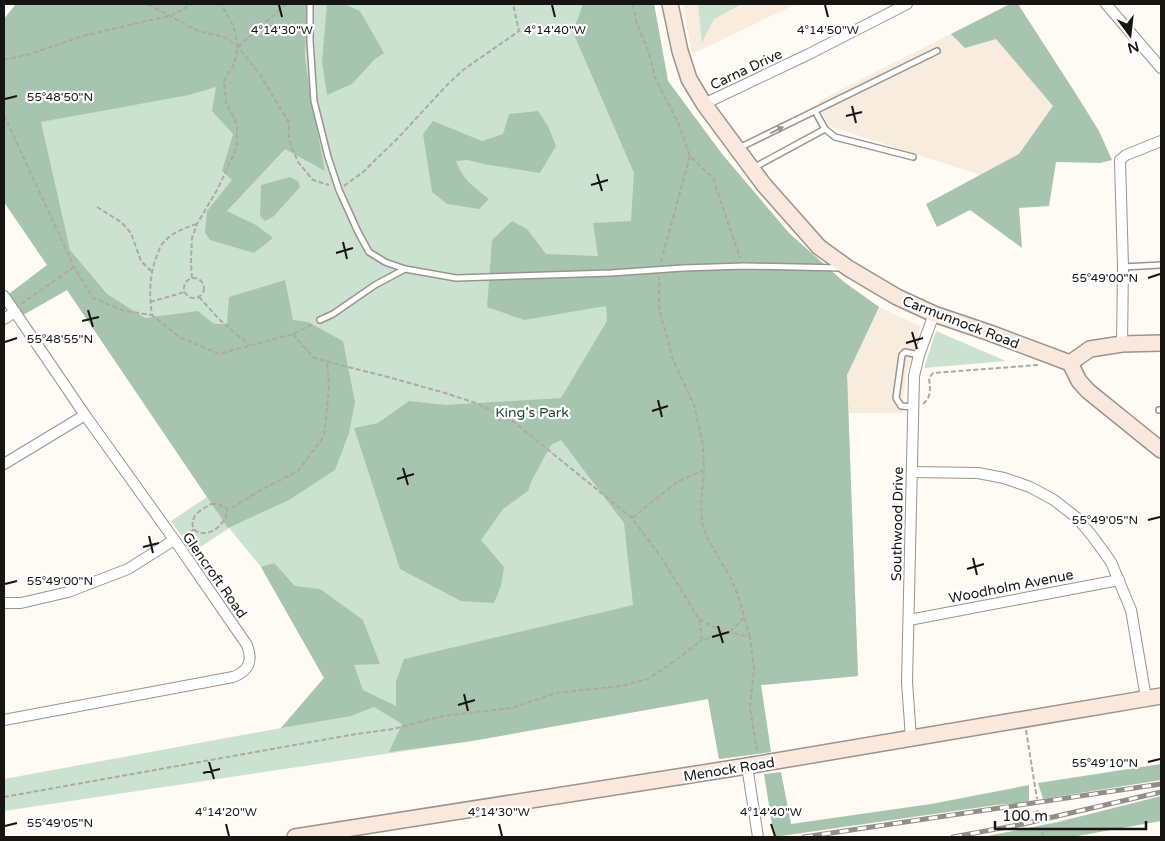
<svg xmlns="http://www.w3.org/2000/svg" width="1165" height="841" font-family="'Varela Round',sans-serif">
  <rect width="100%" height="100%" fill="#fffaf4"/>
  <g fill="#f7ecde">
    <polygon points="683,4 796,4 692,54"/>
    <polygon points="1010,4 1018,4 1074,91 1099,131 1017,187 829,126 817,102"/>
    <polygon points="879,307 920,326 919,334 906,374 902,413 848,413 847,375"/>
  </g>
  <g fill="#cce2d1">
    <polygon points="16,4 654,4 668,81 722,154 789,233 844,282 879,307 847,375 858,676 761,685 771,752 719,759 708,699 472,741 4,811 4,779 281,728 324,678 261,567 229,528 193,552 171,521 207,497 67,290 23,315 9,294 47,265 4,202 4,19"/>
    <polygon points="698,4 742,4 714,19 702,43"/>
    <polygon points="936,331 1006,361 924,368"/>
  </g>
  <g fill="#a7c5ae">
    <polygon points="16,4 307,4 305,57 311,99 325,171 285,149 227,211 256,225 273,238 254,253 210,240 205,233 207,211 232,180 222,171 233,134 212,111 216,87 189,95 41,122 70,250 107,294 145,318 198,311 214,324 227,324 229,297 285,280 293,320 308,322 343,341 355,402 349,433 335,470 289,500 228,528 67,290 23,315 9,294 47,265 4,202 4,19"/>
    <polygon points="327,4 344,4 360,11 384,53 375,59 352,84 327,95 322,62"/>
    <polygon points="583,4 654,4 668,81 722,154 789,233 844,282 879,307 847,375 858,676 761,685 771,752 719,759 708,699 472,741 389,752 402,724 374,707 351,716 281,728 324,678 261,567 274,563 295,586 320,589 363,620 380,664 354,665 363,690 396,706 396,681 404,659 633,605 624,523 561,440 551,445 532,480 528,491 503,509 481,540 504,567 501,586 494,603 461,601 400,569 354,428 378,423 409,401 446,405 561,398 607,321 606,306 524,320 487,307 492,240 512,221 527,229 546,254 598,256 593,223 631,221 634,173 573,32"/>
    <polygon points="1010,4 1018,4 1074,91 1099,131 1112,160 1100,163 1056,162 1049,206 1019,208 1022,248 970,210 937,227 926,204 1019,154 1053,106 996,39 965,48 951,34"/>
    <path d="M538,111L548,126L556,146L540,173L489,165L467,160L456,161C463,180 473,186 489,199L479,209L447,204L432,192L423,134L433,121L482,141L503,134L509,114Z"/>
    <polygon points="290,177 298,181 300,187 274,216 265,221 260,216 261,185"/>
    <polygon points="1161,764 1161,780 1043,799 1038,783"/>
    <polygon points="781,772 791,824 931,804 1029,785 1029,802 996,805 774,837 764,774"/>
    <polygon points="1161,796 1161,821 1072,837 982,837 1058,822"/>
  </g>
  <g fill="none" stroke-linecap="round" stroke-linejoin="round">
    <g stroke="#99948d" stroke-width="8">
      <g id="lane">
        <polyline points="310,4 310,41 314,101 328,157 339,190 358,232 369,252 385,262 405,269 456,278 611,273 683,268 745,266 842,268"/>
        <polyline points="815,111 825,129 835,137 913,157"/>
        <polyline points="739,148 937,51"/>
        <polyline points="755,167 825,129"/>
        <polyline points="1123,267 1161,265"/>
        <polyline points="320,320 333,314 375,285 405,269"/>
        <polyline points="914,407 901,406 896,398 902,355 905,352 919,355"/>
        <polyline points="1159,410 1161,410"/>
      </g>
    </g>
    <g stroke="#99948d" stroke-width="12">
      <g id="street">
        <polyline points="1106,4 1161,68"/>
        <polyline points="704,104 809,54 907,4"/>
        <path d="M4,296L85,415L178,545L247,645C253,661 249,671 233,677L4,720"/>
        <polyline points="4,319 15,312"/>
        <polyline points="1122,344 1123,267 1120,160 1126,155 1161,141"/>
        <polyline points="4,464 85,415"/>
        <polyline points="912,472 978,473 1004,478 1030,487 1054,500 1077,518 1093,537 1111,562 1131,610 1146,698"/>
        <polyline points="4,603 21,603 68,592 128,569 174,540"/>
        <polyline points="909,620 1119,580"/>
        <polyline points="911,738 907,682 914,376 919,355 934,314"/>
        <polyline points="747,766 758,837"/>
      </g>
    </g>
    <g stroke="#99948d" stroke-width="18">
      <g id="secondary">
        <polyline points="670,4 680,51 689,79 704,104 764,185 819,247 848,268 897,297 934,314 990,333 1070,363"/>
        <polyline points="1070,363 1079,381 1088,391 1161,450"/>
        <polyline points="1070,363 1090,349 1122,344 1161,343"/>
        <polyline points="295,837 747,766 1161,696"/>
      </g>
    </g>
    <g stroke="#ada9a4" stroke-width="2" stroke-dasharray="5 2.5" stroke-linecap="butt">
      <polyline points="148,4 198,31 224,37 238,47 261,76 289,123 289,140 298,162 313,180 329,185"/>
      <polyline points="633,4 636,21 649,53 656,80 678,122 690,156 713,178 740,258"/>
      <polyline points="238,47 286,4"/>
      <polyline points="4,60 30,54 83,36 146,21 171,16 192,4"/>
      <polyline points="4,115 74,267 93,298 125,311 152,315"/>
      <polyline points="344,186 363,172 398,138 446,86 463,70 519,31 513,4"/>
      <polyline points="97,207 121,222 131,233 141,261 152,272"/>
      <path d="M197,224C184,228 171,233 163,243C160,246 159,250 158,253C149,274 149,294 152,315L179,337L219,354L293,334L313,324"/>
      <polyline points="661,262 690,156"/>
      <polyline points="192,278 191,262 192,238 197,224 217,190 228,167 237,146 237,124 226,103 224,81 234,64 238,47 233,25 221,4"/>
      <circle cx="194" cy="288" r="10"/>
      <polyline points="199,297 219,319 249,345"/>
      <polyline points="150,302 185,292"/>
      <polyline points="21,304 74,267"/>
      <polyline points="293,334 303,346 314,358 340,365 388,377 445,393 476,403 514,422 632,518 661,557 699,619 702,640 730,632 750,637 754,668 750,708 757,750 757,751"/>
      <path d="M923,404C932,397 930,388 929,378L933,373L1038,365"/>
      <path d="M704,470C703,487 700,503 702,520C705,540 720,558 729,575C739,594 744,616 750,637"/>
      <path d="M211,504H218L227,508C227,517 224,522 217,528C203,539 186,531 195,516C198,511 206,507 211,504Z"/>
      <polyline points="232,508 261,490 298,471 324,436 329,388 327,361"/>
      <polyline points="632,518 677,482 704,470 703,445 694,405 673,360 659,308 659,277"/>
      <polyline points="184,537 194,529"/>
      <polyline points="699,619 725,633"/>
      <polyline points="730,632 744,618"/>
      <polyline points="1026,730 1037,799"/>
      <polyline points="4,797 356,734 393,729 443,716 512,708 556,693 621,686 648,679 676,660 702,640"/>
      <polyline points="1019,815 1039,811"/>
      <polyline points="1042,832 1043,837"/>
    </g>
    <use href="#lane" stroke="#fff" stroke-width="5"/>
    <use href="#street" stroke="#fff" stroke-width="10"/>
    <use href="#secondary" stroke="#fbe8dd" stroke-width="15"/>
    <g stroke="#928f8a" stroke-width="5">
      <g id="rail">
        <polyline points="804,837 1161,784"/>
        <polyline points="953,837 1023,824 1161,792"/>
      </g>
    </g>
    <use href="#rail" stroke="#fff" stroke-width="3" stroke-dasharray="9" stroke-linecap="butt"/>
  </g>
  <defs><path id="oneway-solid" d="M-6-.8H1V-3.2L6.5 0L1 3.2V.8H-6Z" transform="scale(1.25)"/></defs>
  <use fill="#979694" href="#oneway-solid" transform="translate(777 130) rotate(-26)"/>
  <path fill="none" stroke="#171512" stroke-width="2" d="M279,5L282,17M552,5L555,17M825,5L828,17M5,99L17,96M852,106L856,123M846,116L862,112M597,174L602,191M591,185L608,180M343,242L347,259M336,253L353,248M1148,278L1160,274M88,310L93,327M82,321L99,317M912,332L917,349M5,342L17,338M906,343L923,338M658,400L662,417M652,411L668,406M403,468L408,485M397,479L414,474M1148,520L1160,517M149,536L153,553M143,547L159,543M973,558L977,575M967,569L984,564M5,584L17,581M718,626L723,643M712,637L729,632M464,694L468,711M458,705L475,700M209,762L214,779M1148,762L1160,759M203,773L220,769M226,824L229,836M499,824L502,836M771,824L775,836M5,826L17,823"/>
  <g text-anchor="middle" stroke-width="4.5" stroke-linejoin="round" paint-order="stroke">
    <g font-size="14" fill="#171512" stroke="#fff">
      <text transform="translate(746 69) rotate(-25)" y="5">Carna Drive</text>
      <text transform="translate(961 322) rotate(21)" y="5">Carmunnock Road</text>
      <text transform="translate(897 524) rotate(-89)" y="5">Southwood Drive</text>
      <text transform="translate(215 575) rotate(55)" y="5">Glencroft Road</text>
      <text transform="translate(1011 586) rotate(-11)" y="5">Woodholm Avenue</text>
      <text transform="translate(729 769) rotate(-9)" y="5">Menock Road</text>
    </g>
    <g font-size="14" fill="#1b4c2c" stroke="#fff">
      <text x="532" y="417">King's Park</text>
    </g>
  </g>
  <g font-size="12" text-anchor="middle" fill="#171512" stroke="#fff" stroke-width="4.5" stroke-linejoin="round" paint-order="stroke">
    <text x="282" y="34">4°14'30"W</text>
    <text x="555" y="34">4°14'40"W</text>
    <text x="828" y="34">4°14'50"W</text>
    <text x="60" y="101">55°48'50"N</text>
    <text x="1105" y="282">55°49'00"N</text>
    <text x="60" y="343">55°48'55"N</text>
    <text x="1105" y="524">55°49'05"N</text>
    <text x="60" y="585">55°49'00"N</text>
    <text x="1105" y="767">55°49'10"N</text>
    <text x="226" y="816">4°14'20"W</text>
    <text x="499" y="816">4°14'30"W</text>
    <text x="771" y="816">4°14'40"W</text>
    <text x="60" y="827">55°49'05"N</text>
  </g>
  <rect width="1165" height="841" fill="none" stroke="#171512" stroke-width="10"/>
  <g transform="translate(1130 35) rotate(165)" stroke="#ffffff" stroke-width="4" paint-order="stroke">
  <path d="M0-4L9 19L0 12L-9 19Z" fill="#171512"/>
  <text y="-8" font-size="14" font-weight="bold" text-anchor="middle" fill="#171512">N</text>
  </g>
  <path d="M995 821v8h151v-8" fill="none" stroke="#171512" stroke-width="2.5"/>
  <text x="1002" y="821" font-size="15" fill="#171512" stroke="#ffffff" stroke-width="4" paint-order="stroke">100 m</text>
</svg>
